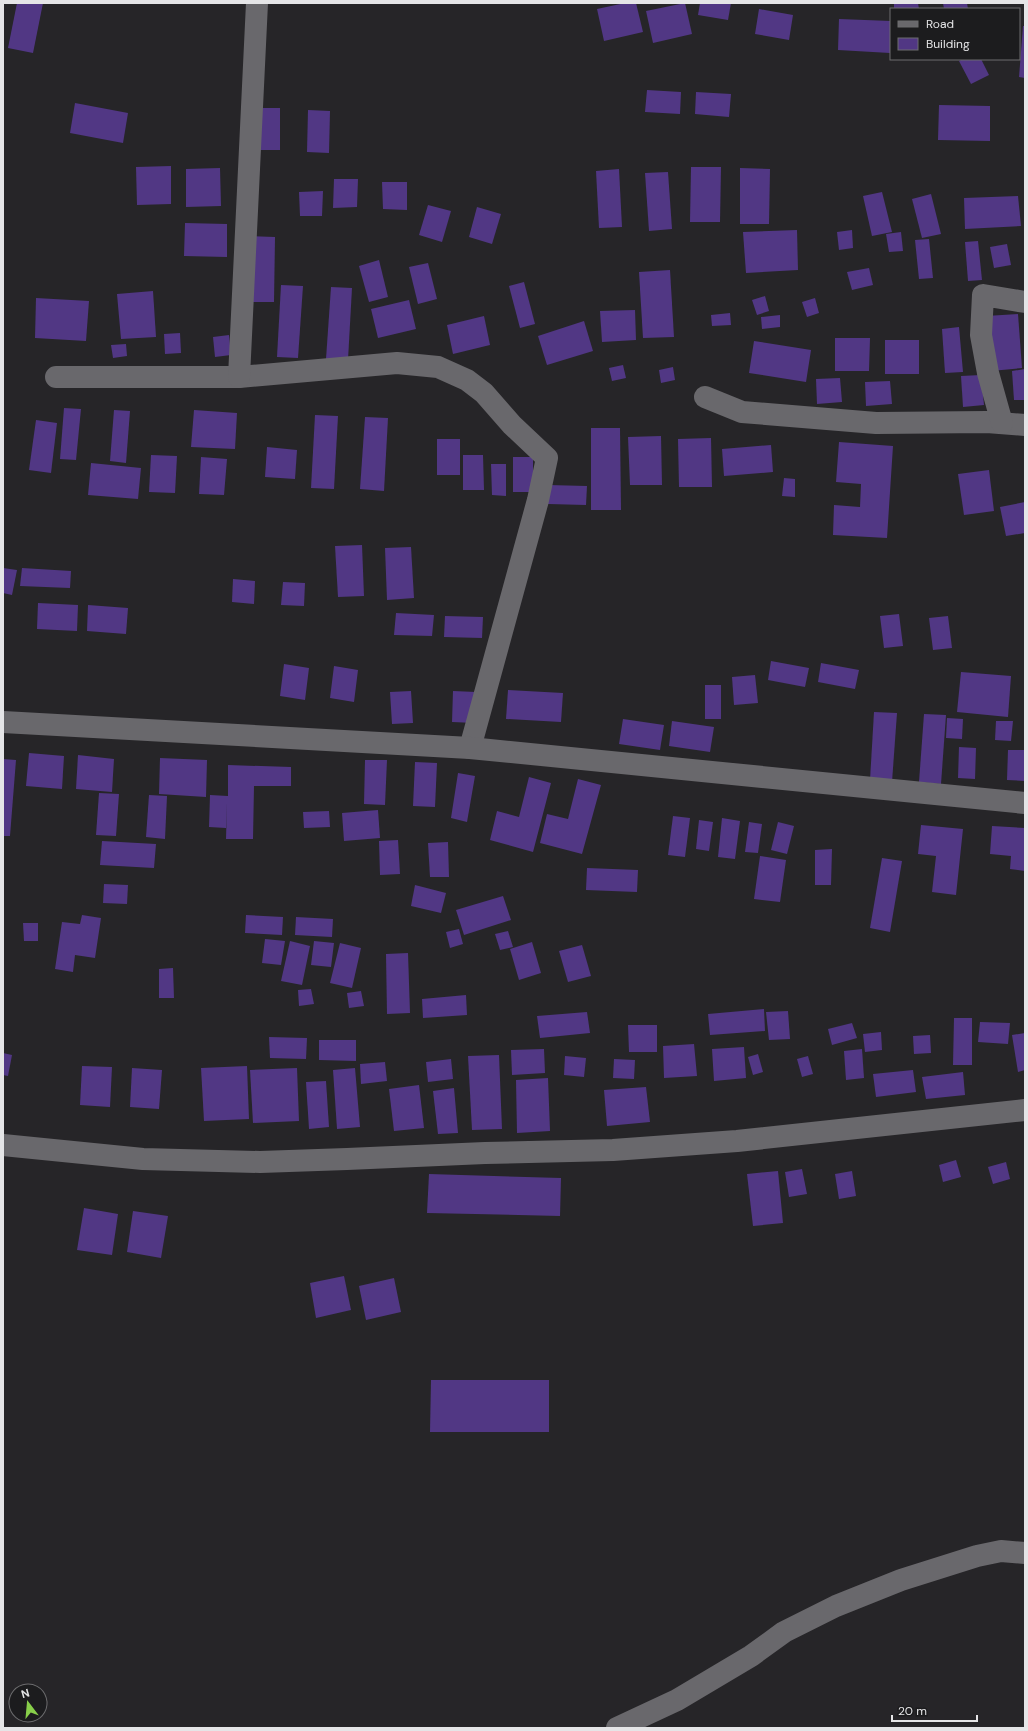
<svg xmlns="http://www.w3.org/2000/svg" width="1028" height="1731" font-family="'DM Sans',sans-serif">
  <rect width="100%" height="100%" fill="#262528"/>
  <g fill="#513784">
    <polygon points="17,3 43,3 33,53 8,48"/>
    <polygon points="625,3 636,3 643,32 604,41 597,9"/>
    <polygon points="685,3 692,34 653,43 646,11"/>
    <polygon points="700,3 731,3 728,20 698,15"/>
    <polygon points="894,3 918,3 919,9 894,9"/>
    <polygon points="943,3 967,3 968,9 944,9"/>
    <polygon points="759,9 793,15 789,40 755,34"/>
    <polygon points="839,19 891,21 890,53 838,50"/>
    <polygon points="1023,26 1025,26 1025,78 1019,77"/>
    <polygon points="963,59 981,59 989,75 971,84 959,61"/>
    <polygon points="647,90 681,92 680,114 645,112"/>
    <polygon points="696,92 731,94 729,117 695,114"/>
    <polygon points="75,103 128,113 123,143 70,133"/>
    <polygon points="939,105 990,106 990,141 938,140"/>
    <rect x="258" y="108" width="22" height="42"/>
    <polygon points="308,110 330,111 329,153 307,152"/>
    <polygon points="171,166 171,204 137,205 136,167"/>
    <polygon points="691,167 721,167 720,222 690,222"/>
    <polygon points="220,168 221,206 186,207 186,169"/>
    <polygon points="740,168 770,169 769,224 740,224"/>
    <polygon points="619,169 622,227 599,228 596,171"/>
    <polygon points="668,172 672,229 649,231 645,173"/>
    <polygon points="334,179 358,179 357,207 333,208"/>
    <polygon points="382,182 407,182 407,210 383,209"/>
    <polygon points="323,191 322,216 300,216 299,192"/>
    <polygon points="882,192 892,232 872,236 863,196"/>
    <polygon points="931,194 941,234 922,238 912,199"/>
    <polygon points="1018,196 1021,226 965,229 964,198"/>
    <polygon points="428,205 451,211 442,242 419,235"/>
    <polygon points="477,207 501,214 492,244 469,237"/>
    <polygon points="185,223 227,224 227,257 184,256"/>
    <polygon points="797,230 798,270 746,273 743,232"/>
    <polygon points="852,230 853,248 839,250 837,232"/>
    <polygon points="901,232 903,251 889,252 886,234"/>
    <polygon points="249,236 275,237 274,302 248,302"/>
    <polygon points="929,239 933,278 919,279 915,240"/>
    <polygon points="978,241 982,280 968,281 965,242"/>
    <polygon points="1007,244 1011,265 994,268 990,247"/>
    <polygon points="379,260 388,297 369,302 359,266"/>
    <polygon points="428,263 437,299 418,304 409,267"/>
    <polygon points="869,268 873,285 852,290 847,272"/>
    <polygon points="670,270 674,337 643,338 639,272"/>
    <polygon points="524,282 535,324 520,328 509,286"/>
    <polygon points="281,285 303,286 298,358 277,357"/>
    <polygon points="331,287 352,288 348,360 326,359"/>
    <polygon points="153,291 156,337 121,339 117,294"/>
    <polygon points="765,296 769,311 757,315 752,300"/>
    <polygon points="36,298 89,301 86,341 35,338"/>
    <polygon points="815,298 819,313 807,317 802,302"/>
    <polygon points="409,300 416,329 378,338 371,309"/>
    <polygon points="635,310 636,340 602,342 600,311"/>
    <polygon points="730,313 731,325 712,326 711,315"/>
    <polygon points="1018,314 1022,368 991,371 986,316"/>
    <polygon points="780,315 780,327 762,329 761,317"/>
    <polygon points="484,316 490,345 453,354 447,325"/>
    <polygon points="584,321 593,351 547,365 538,336"/>
    <polygon points="959,327 963,372 945,373 942,329"/>
    <polygon points="180,333 181,353 165,354 164,334"/>
    <polygon points="229,335 231,355 215,357 213,337"/>
    <polygon points="835,338 870,338 869,371 835,371"/>
    <rect x="885" y="340" width="34" height="34"/>
    <polygon points="754,341 811,350 806,382 749,373"/>
    <polygon points="126,344 127,356 113,358 111,345"/>
    <polygon points="623,365 626,378 612,381 609,368"/>
    <polygon points="673,367 675,380 661,383 659,370"/>
    <polygon points="1025,369 1025,400 1014,400 1012,371"/>
    <polygon points="981,375 984,405 963,407 961,376"/>
    <polygon points="840,378 842,402 817,404 816,379"/>
    <polygon points="890,381 892,404 866,406 865,382"/>
    <polygon points="64,408 81,409 76,460 60,459"/>
    <polygon points="114,410 130,411 126,463 110,461"/>
    <polygon points="194,410 237,413 235,449 191,447"/>
    <polygon points="315,415 338,416 334,489 311,488"/>
    <polygon points="365,417 388,418 384,491 360,489"/>
    <polygon points="36,420 57,423 51,473 29,470"/>
    <polygon points="591,428 620,428 621,510 591,510"/>
    <polygon points="661,436 662,485 630,485 628,437"/>
    <polygon points="711,438 712,487 679,487 678,439"/>
    <rect x="437" y="439" width="23" height="36"/>
    <polygon points="839,442 893,446 887,538 833,535 834,505 860,507 861,484 836,482"/>
    <polygon points="771,445 773,472 724,476 722,449"/>
    <polygon points="267,447 297,450 295,479 265,477"/>
    <polygon points="151,455 177,456 175,493 149,492"/>
    <polygon points="463,455 483,455 484,490 463,490"/>
    <polygon points="201,457 227,459 224,495 199,494"/>
    <rect x="513" y="457" width="20" height="35"/>
    <polygon points="91,463 141,468 138,499 88,495"/>
    <polygon points="491,464 506,464 506,496 492,495"/>
    <polygon points="989,470 994,511 964,515 958,474"/>
    <polygon points="784,478 795,479 795,497 782,496"/>
    <polygon points="548,485 587,486 586,505 548,504"/>
    <polygon points="1025,502 1025,533 1006,536 1000,507"/>
    <polygon points="362,545 364,596 338,597 335,546"/>
    <polygon points="411,547 414,598 387,600 385,548"/>
    <polygon points="3,568 17,570 12,595 3,593"/>
    <polygon points="22,568 71,571 70,588 20,586"/>
    <polygon points="233,579 255,581 254,604 232,602"/>
    <polygon points="283,582 305,583 304,606 281,605"/>
    <polygon points="38,603 78,605 77,631 37,629"/>
    <polygon points="88,605 128,608 126,634 87,631"/>
    <polygon points="396,613 434,615 432,636 394,635"/>
    <polygon points="899,614 903,646 884,648 880,616"/>
    <polygon points="445,616 483,617 482,638 444,637"/>
    <polygon points="948,616 952,648 933,650 929,618"/>
    <polygon points="771,661 809,668 805,687 768,680"/>
    <polygon points="821,663 859,670 855,689 818,682"/>
    <polygon points="284,664 309,668 305,700 280,696"/>
    <polygon points="334,666 358,670 354,702 330,698"/>
    <polygon points="961,672 1011,676 1008,717 957,712"/>
    <polygon points="755,675 758,703 734,705 732,677"/>
    <rect x="705" y="685" width="16" height="34"/>
    <polygon points="508,690 563,693 561,722 506,719"/>
    <polygon points="411,691 413,723 392,724 390,692"/>
    <polygon points="453,691 476,692 475,723 452,722"/>
    <polygon points="874,712 897,713 892,782 870,780"/>
    <polygon points="924,714 946,715 941,784 919,782"/>
    <polygon points="947,718 963,719 962,739 946,738"/>
    <polygon points="623,719 664,725 660,750 619,744"/>
    <polygon points="672,721 714,727 710,752 669,746"/>
    <polygon points="996,721 1013,721 1011,741 995,740"/>
    <polygon points="959,747 976,748 975,779 958,778"/>
    <polygon points="1008,750 1025,750 1025,781 1007,780"/>
    <polygon points="29,753 64,756 62,789 26,786"/>
    <polygon points="78,755 114,759 112,792 76,789"/>
    <polygon points="160,758 207,760 206,797 159,794"/>
    <polygon points="3,759 16,760 10,836 3,836"/>
    <polygon points="365,760 387,760 385,805 364,804"/>
    <polygon points="415,762 437,763 435,807 413,806"/>
    <polygon points="228,765 291,767 291,786 254,786 253,839 226,839 227,802 226,828 209,827 210,795 228,796"/>
    <polygon points="458,773 475,776 467,822 451,818"/>
    <polygon points="529,777 551,783 533,852 490,840 497,811 519,817"/>
    <polygon points="578,779 601,785 582,854 540,843 547,814 568,819"/>
    <polygon points="99,793 119,794 116,836 96,835"/>
    <polygon points="149,795 167,796 165,839 146,837"/>
    <polygon points="378,810 380,838 344,841 342,813"/>
    <polygon points="329,811 330,827 304,828 303,812"/>
    <polygon points="673,816 690,818 685,857 668,855"/>
    <polygon points="722,818 740,821 735,859 718,857"/>
    <polygon points="699,820 713,822 709,851 696,849"/>
    <polygon points="749,822 762,824 758,853 745,852"/>
    <polygon points="778,822 794,826 787,854 771,850"/>
    <polygon points="921,825 963,829 956,895 932,892 936,856 918,854"/>
    <polygon points="992,826 1025,828 1025,871 1010,869 1011,856 990,854"/>
    <polygon points="398,840 400,874 380,875 379,841"/>
    <polygon points="102,841 156,844 154,868 100,865"/>
    <polygon points="448,842 449,877 430,877 428,843"/>
    <polygon points="832,849 831,885 815,885 815,850"/>
    <polygon points="760,856 786,860 780,902 754,899"/>
    <polygon points="882,858 902,861 890,932 870,928"/>
    <polygon points="587,868 638,870 637,892 586,890"/>
    <polygon points="104,884 128,885 127,904 103,903"/>
    <polygon points="415,885 446,893 441,913 411,906"/>
    <polygon points="503,896 511,920 464,935 456,910"/>
    <polygon points="82,915 101,918 95,958 75,955 73,972 55,969 62,922 80,924"/>
    <polygon points="246,915 283,917 282,935 245,933"/>
    <polygon points="296,917 333,919 332,937 295,935"/>
    <polygon points="23,923 38,923 38,941 24,941"/>
    <polygon points="459,929 463,944 450,948 446,932"/>
    <polygon points="508,931 513,947 500,950 495,934"/>
    <polygon points="265,939 285,941 281,965 262,963"/>
    <polygon points="290,941 310,946 302,985 281,981"/>
    <polygon points="314,941 334,943 331,967 311,965"/>
    <polygon points="532,942 541,973 519,980 510,949"/>
    <polygon points="340,943 361,948 352,988 330,983"/>
    <polygon points="582,945 591,976 568,982 559,951"/>
    <polygon points="408,953 410,1013 387,1014 386,954"/>
    <polygon points="173,968 174,998 159,998 159,969"/>
    <polygon points="311,989 314,1004 299,1006 298,990"/>
    <polygon points="361,991 364,1006 349,1008 347,993"/>
    <polygon points="466,995 467,1015 423,1018 422,999"/>
    <polygon points="764,1009 765,1031 710,1035 708,1014"/>
    <polygon points="788,1011 790,1039 769,1040 766,1012"/>
    <polygon points="587,1012 590,1033 540,1038 537,1016"/>
    <polygon points="954,1018 972,1018 972,1065 953,1065"/>
    <polygon points="980,1022 1010,1023 1008,1044 978,1042"/>
    <polygon points="852,1023 857,1038 832,1045 828,1029"/>
    <polygon points="628,1025 657,1025 657,1052 629,1052"/>
    <polygon points="881,1032 882,1050 865,1052 863,1034"/>
    <polygon points="1025,1033 1025,1070 1018,1072 1012,1035"/>
    <polygon points="930,1035 931,1053 914,1054 913,1036"/>
    <polygon points="269,1037 307,1038 306,1059 270,1058"/>
    <polygon points="319,1040 356,1040 356,1061 319,1060"/>
    <polygon points="694,1044 697,1076 664,1078 663,1046"/>
    <polygon points="744,1047 746,1078 714,1081 712,1049"/>
    <polygon points="544,1049 545,1073 512,1075 511,1050"/>
    <polygon points="862,1049 864,1078 846,1080 844,1051"/>
    <polygon points="3,1053 12,1055 8,1076 3,1075"/>
    <polygon points="758,1054 763,1072 753,1075 748,1057"/>
    <polygon points="499,1055 502,1129 472,1130 468,1056"/>
    <polygon points="565,1056 586,1058 584,1077 564,1075"/>
    <polygon points="808,1056 813,1074 802,1077 797,1059"/>
    <polygon points="451,1059 453,1079 428,1082 426,1062"/>
    <polygon points="614,1059 635,1060 634,1079 613,1078"/>
    <polygon points="385,1062 387,1081 361,1084 360,1064"/>
    <polygon points="82,1066 112,1067 110,1107 80,1105"/>
    <polygon points="247,1066 249,1119 204,1121 201,1068"/>
    <polygon points="132,1068 162,1070 159,1109 130,1107"/>
    <polygon points="297,1068 299,1121 253,1123 250,1070"/>
    <polygon points="355,1068 360,1127 337,1129 333,1070"/>
    <polygon points="913,1070 916,1092 876,1097 873,1074"/>
    <polygon points="963,1072 965,1095 926,1099 922,1077"/>
    <polygon points="548,1078 550,1131 517,1133 516,1080"/>
    <polygon points="326,1081 329,1127 309,1129 306,1082"/>
    <polygon points="419,1085 424,1128 394,1131 389,1089"/>
    <polygon points="646,1087 650,1122 607,1126 604,1090"/>
    <polygon points="454,1088 458,1133 438,1134 433,1091"/>
    <polygon points="956,1160 961,1177 943,1182 939,1165"/>
    <polygon points="1006,1162 1010,1179 993,1184 988,1167"/>
    <polygon points="802,1169 807,1194 789,1197 785,1172"/>
    <polygon points="778,1171 783,1223 753,1226 747,1174"/>
    <polygon points="852,1171 856,1196 839,1199 835,1174"/>
    <polygon points="429,1174 561,1178 560,1216 427,1213"/>
    <polygon points="84,1208 118,1214 112,1255 77,1250"/>
    <polygon points="133,1211 168,1216 161,1258 127,1252"/>
    <polygon points="344,1276 351,1310 316,1318 310,1283"/>
    <polygon points="394,1278 401,1312 366,1320 359,1286"/>
    <polygon points="431,1380 549,1380 549,1432 430,1432"/>
  </g>
  <g fill="none" stroke-linecap="round" stroke-linejoin="round">
    <g stroke="#69686c" stroke-width="22">
      <polyline points="56,377 239,377 397,363 438,367 467,380 484,393 512,425 547,458 538,500 470,748"/>
      <polyline points="239,377 257,3"/>
      <polyline points="705,397 742,412 876,423 987,422 1025,425"/>
      <polyline points="1002,423 988,373 981,335 983,295 1025,302"/>
      <polyline points="3,722 470,748 1025,803"/>
      <polyline points="3,1145 143,1159 260,1162 347,1159 485,1153 613,1150 737,1141 1025,1110"/>
      <polyline points="617,1728 677,1700 751,1656 784,1632 836,1606 901,1580 977,1556 1001,1551 1025,1553"/>
    </g>
  </g>
  <rect width="1028" height="1731" fill="none" stroke="#e5e5e7" stroke-width="8"/>
  <rect x="890" y="8" width="130" height="52" fill="#1c1c1e" stroke="#6c6c6e"/>
  <rect x="898" y="21" width="20" height="6" fill="#69686c" stroke="#6c6c6e"/>
  <text x="926" y="28" font-size="12" fill="#e5e5e7">Road</text>
  <rect x="898" y="38" width="20" height="12" fill="#513784" stroke="#6c6c6e"/>
  <text x="926" y="48" font-size="12" fill="#e5e5e7">Building</text>
  <g transform="translate(28 1703) rotate(344)"><circle r="19" fill="#1c1c1e" stroke="#6c6c6e"/>
  <path d="M0-3L7 15L0 10L-7 15Z" fill="#88cf4a"/>
  <text y="-6" font-size="11" font-weight="bold" text-anchor="middle" fill="#e5e5e7">N</text>
  </g>
  <path d="M892 1715v6h85v-6" fill="none" stroke="#e5e5e7" stroke-width="2"/>
  <text x="898" y="1715" font-size="12" fill="#e5e5e7" stroke="#1c1c1e" stroke-width="3" paint-order="stroke">20 m</text>
</svg>
